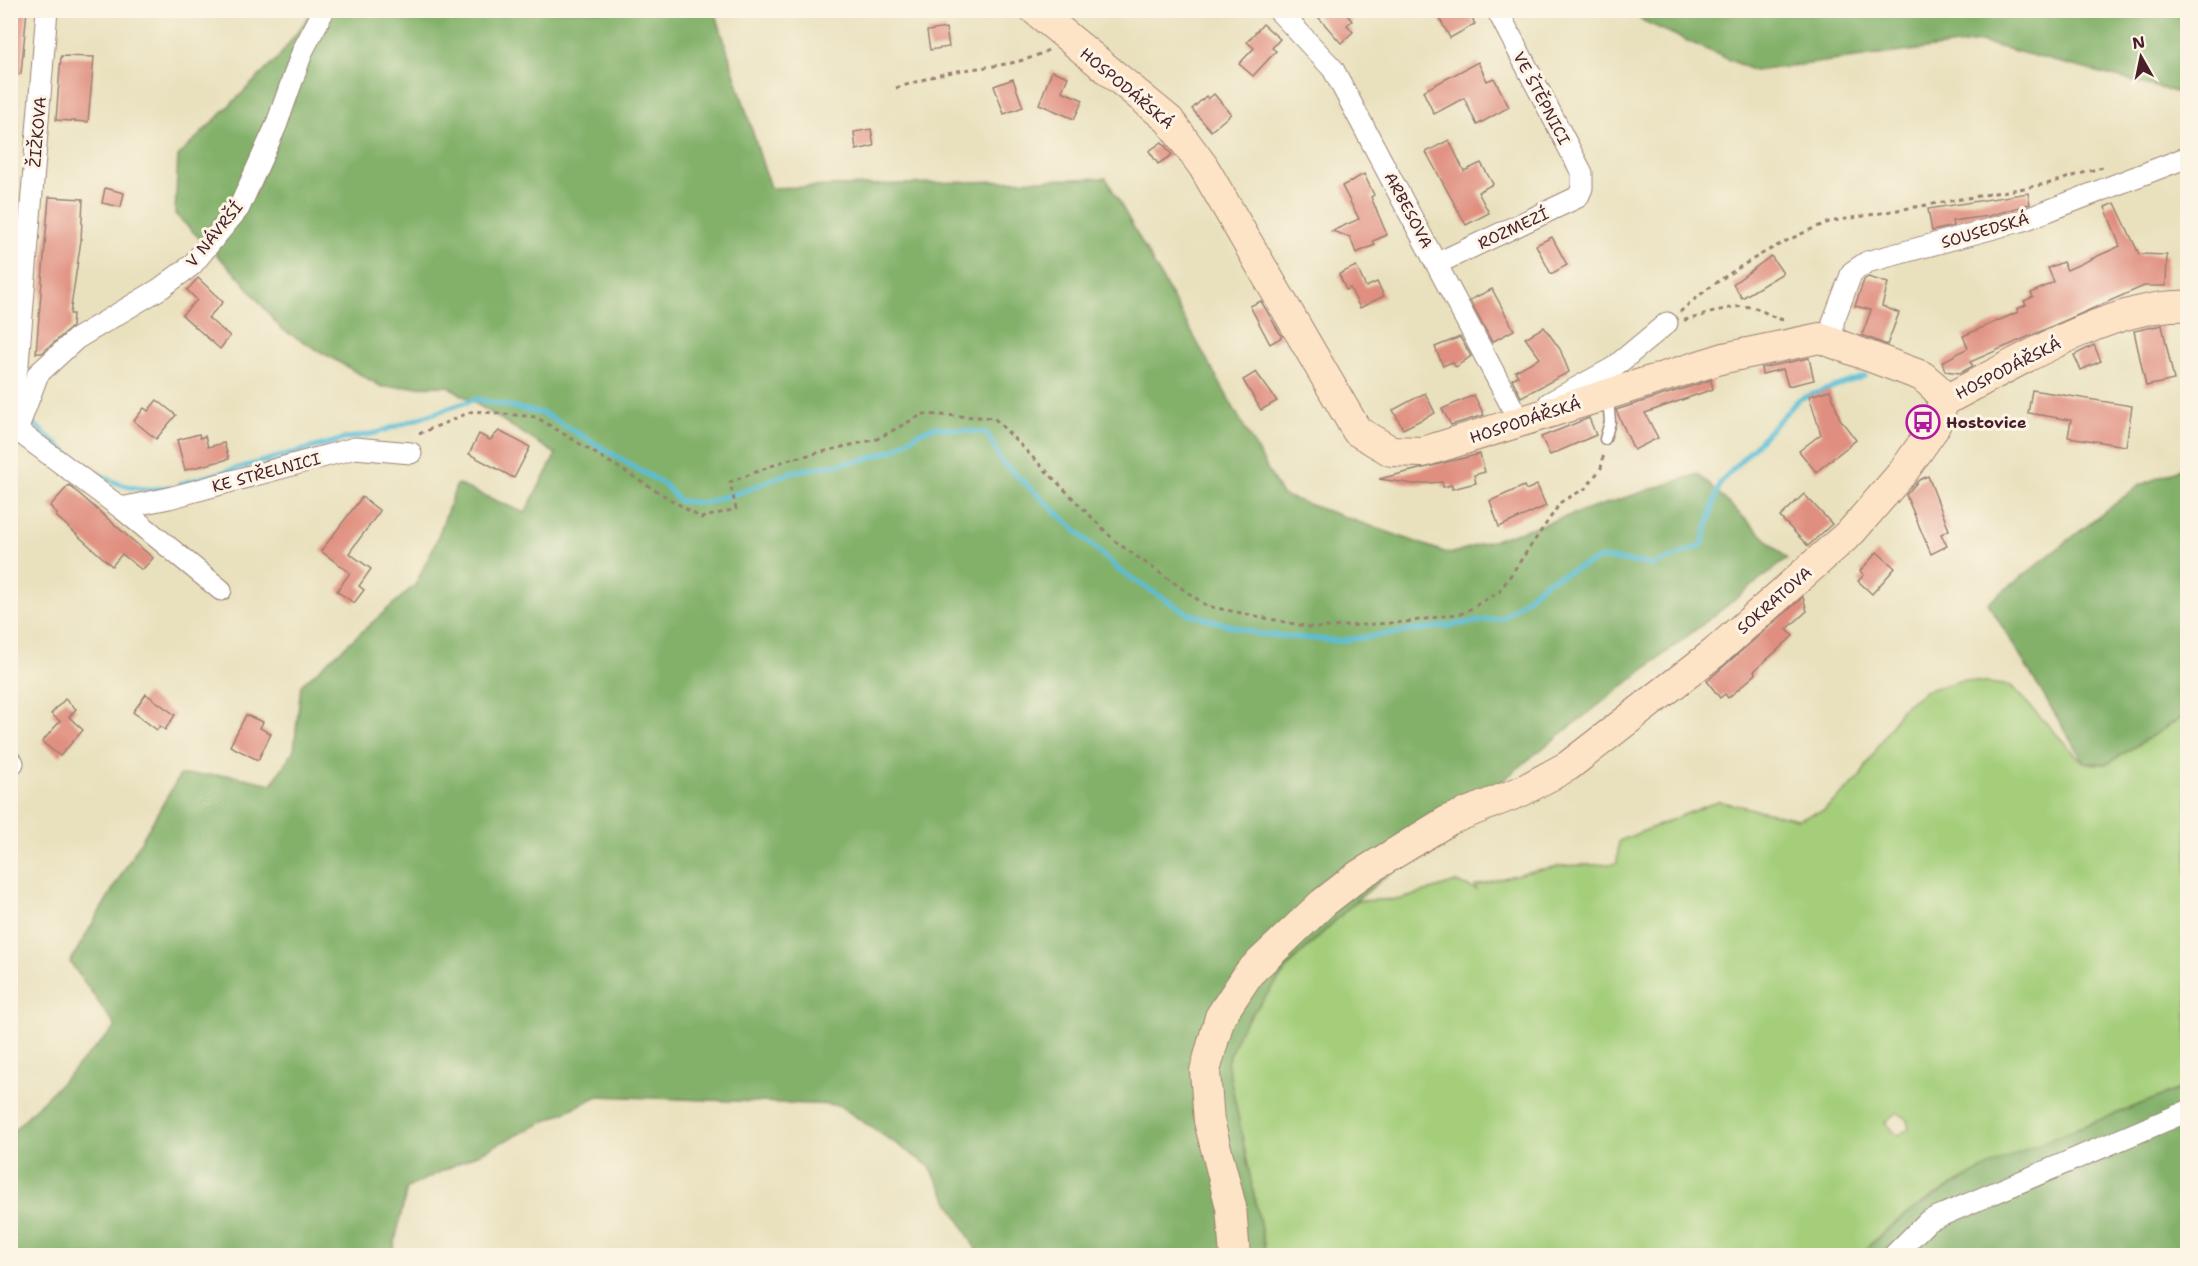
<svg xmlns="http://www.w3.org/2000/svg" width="2198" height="1266" font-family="'Shantell Sans',sans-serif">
  <rect width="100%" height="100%" fill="#fcf5e5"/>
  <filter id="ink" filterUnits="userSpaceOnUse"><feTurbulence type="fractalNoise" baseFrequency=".0167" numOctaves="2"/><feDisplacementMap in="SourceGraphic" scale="12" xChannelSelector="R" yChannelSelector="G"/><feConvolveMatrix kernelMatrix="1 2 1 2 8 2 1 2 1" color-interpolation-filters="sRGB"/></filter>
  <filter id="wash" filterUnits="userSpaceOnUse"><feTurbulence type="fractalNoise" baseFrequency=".008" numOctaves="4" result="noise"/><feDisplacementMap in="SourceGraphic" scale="24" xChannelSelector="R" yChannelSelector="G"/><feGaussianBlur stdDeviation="1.35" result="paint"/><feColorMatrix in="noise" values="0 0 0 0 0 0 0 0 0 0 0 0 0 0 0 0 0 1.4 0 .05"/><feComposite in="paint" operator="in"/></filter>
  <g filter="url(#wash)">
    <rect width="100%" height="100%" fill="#e9e1be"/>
    <path fill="#a4ce7a" stroke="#777652" stroke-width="1.5" fill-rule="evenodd" d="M1962,680L2011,686L2081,760L2092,764H2107L2187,714V1086C2143,1104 2099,1121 2055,1139C1983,1168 1913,1197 1860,1255H1266L1227,1062L1241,1028L1293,961L1356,901L1402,899L1456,882L1477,890L1475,886C1504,877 1532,870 1561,866C1580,864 1598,866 1617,863L1619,841L1718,801L1798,819L1824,810L1858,780L1901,709L1925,691ZM1898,1113L1907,1119L1909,1128L1898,1136L1885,1122Z"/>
    <g fill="#83b16a" stroke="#66684a" stroke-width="1.5">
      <polygon points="313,11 715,11 770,188 1106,178 1282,495 1450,554 1698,474 1787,559 1534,755 1356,901 1293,961 1241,1028 1227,1062 1266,1255 979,1255 929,1166 838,1105 598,1096 407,1188 392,1255 11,1256 10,1142 15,1129 116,1027 70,962 180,775 230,775 272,784 294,750 301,685 415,585 436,542 457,484 525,513 556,454 448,386 382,387 281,329 241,279 175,214 178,156 278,58"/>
      <polygon points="1635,11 2187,11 2187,95 1980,42 1754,71 1641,20"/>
      <polygon points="2187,466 2187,714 2107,764 2084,762 1988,603 2138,486"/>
      <path d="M2187,1086V1255L1860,1256C1935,1172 2084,1128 2187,1086Z"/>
    </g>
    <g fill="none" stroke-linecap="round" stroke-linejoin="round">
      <g stroke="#59bdd7" stroke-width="5">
        <path d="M27,418C66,452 113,500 169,487"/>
        <polyline points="180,484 344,439 376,433 476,399 545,414 665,485 679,501 704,503 744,491 791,472 863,460 894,450 920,432 934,427 987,433 1001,461 1120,571 1187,613 1259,634 1338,641 1503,618 1547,581 1601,558 1655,565 1702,545 1720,483 1799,399 1865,376"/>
      </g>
    </g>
    <g id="blocks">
      <g fill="#e08e7f">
        <polygon points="10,10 27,10 21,74 10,73"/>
        <polygon points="1312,10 1343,10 1352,21 1347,25 1353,32 1341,43"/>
        <polygon points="1435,10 1468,10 1475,24 1450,38"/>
        <polygon points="1263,24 1280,39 1272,48 1276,51 1253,76 1239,64 1254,48 1247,42"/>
        <polygon points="946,28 949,47 930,50 927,31"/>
        <polygon points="61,56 94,57 88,122 56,120"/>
        <polygon points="1478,62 1487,81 1494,78 1509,107 1477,125 1464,98 1434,114 1423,91"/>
        <polygon points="1052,71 1068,77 1062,91 1083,100 1074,119 1039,104"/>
        <polygon points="1013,79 1023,107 1004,114 994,86"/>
        <polygon points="1214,94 1231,114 1211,131 1192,109 1206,96 1208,99"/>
        <polygon points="871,129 874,146 856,150 854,132"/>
        <polygon points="1449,140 1464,171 1481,163 1493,184 1478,192 1489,213 1466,225 1426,152"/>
        <polygon points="1162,142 1172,155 1158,164 1149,151"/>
        <polygon points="1364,174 1374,195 1371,197 1387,235 1373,241 1375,245 1356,253 1350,237 1332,231 1359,219 1342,186"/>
        <polygon points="105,188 124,193 121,207 102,203"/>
        <polygon points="2028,193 2030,204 1989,216 1952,221 1953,226 1932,231 1928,209"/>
        <polygon points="49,197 83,199 81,240 70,314 73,314 72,327 42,353 36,353"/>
        <polygon points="2115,203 2139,254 2167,255 2166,286 2144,286 1970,362 1973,366 1960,373 1945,371 1942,362 1968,348 1963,336 2018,312 2017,309 2026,305 2024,301 2033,297 2031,293 2054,282 2048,268 2063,262 2067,270 2120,246 2105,207"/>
        <polygon points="1552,237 1567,265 1551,274 1536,245"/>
        <polygon points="1771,256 1783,273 1742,298 1733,284"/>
        <polygon points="1356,266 1366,287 1377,282 1384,296 1360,308 1350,288 1346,290 1339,274"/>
        <polygon points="1868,277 1888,283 1882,306 1899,313 1887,345 1862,335 1871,310 1855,306 1864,280"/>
        <polygon points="198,278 223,302 208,318 230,336 220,349 182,315 197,300 187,290"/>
        <polygon points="1492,289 1514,330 1492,342 1470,300"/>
        <polygon points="1261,301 1282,337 1270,344 1250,306"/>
        <polygon points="2162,325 2174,380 2146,386 2134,331"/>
        <polygon points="1544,327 1560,349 1569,372 1521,397 1512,379 1518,376 1515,371 1540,358 1525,338"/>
        <polygon points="1460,337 1471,356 1456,367 1452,362 1443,366 1435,347"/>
        <polygon points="2094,345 2101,361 2081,370 2074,355"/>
        <polygon points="1809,358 1814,380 1788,386 1783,369 1762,374 1761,368"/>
        <polygon points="1256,372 1277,401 1261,410 1243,380"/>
        <polygon points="1711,380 1713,389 1645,413 1658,438 1634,450 1616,410"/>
        <polygon points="1830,390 1840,419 1856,440 1816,472 1799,451 1821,434 1809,396"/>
        <polygon points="2032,390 2132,406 2126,446 2068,437 2071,420 2028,413"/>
        <polygon points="1425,393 1435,413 1403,429 1393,410"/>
        <polygon points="1474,395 1484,415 1451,425 1442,409"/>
        <polygon points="157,400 176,415 156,439 134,421 144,408 148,411"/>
        <polygon points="1589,418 1596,435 1550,455 1541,437"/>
        <polygon points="499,431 530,447 514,478 469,454 479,434 490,440"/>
        <polygon points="199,434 200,438 205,436 208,447 224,443 229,459 185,470 177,440"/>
        <polygon points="1480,454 1485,472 1474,475 1476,483 1452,489 1452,485 1443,487 1442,482 1414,484 1379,479"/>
        <polygon points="1928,476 1949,530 1941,534 1947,546 1931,554 1906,495 1919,480"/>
        <polygon points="69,485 153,558 142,570 122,554 112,566 56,516 57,514 50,506"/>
        <polygon points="1537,485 1546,506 1499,527 1490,501 1524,486 1526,490"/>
        <polygon points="1804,494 1832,524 1808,546 1780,517"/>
        <polygon points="362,497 380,511 349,553 371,569 359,586 364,590 354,603 337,591 350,573 321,551"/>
        <polygon points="1877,552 1895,568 1872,594 1858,581 1864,575 1860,571"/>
        <polygon points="1803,597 1807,611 1787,629 1793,636 1754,671 1756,674 1728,698 1725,694 1720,698 1707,681"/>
        <polygon points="146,694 175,715 165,730 160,726 157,730 133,712"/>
        <polygon points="65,699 76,709 69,717 83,730 60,756 42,742 60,721 51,714"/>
        <polygon points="246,715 263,722 260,728 271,734 258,760 230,746"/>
      </g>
    </g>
  </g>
  <g filter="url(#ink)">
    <use href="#blocks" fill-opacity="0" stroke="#9a8074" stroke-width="1.5"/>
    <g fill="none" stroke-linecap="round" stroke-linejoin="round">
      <g stroke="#9a8074" stroke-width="13">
        <polyline id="lane" points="1605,439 1610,422 1608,398"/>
      </g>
      <g stroke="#9a8074" stroke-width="23">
        <g id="street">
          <polyline points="1278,10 1333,69 1520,422"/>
          <polyline points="1438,263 1578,197 1582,188 1582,173 1497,10"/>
          <polyline points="1833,343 1833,322 1852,272 1867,262 2024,220 2188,157"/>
          <polyline points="10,397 18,364 47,10"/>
          <polyline points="1549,403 1613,368 1667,323"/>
          <polyline points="10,425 121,508 221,590"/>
          <polyline points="17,430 38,374 76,339 161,288 192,265 239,208 276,126 303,50 324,10"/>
          <polyline points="121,508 169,498 355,448 411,453"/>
          <polyline points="10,765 13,763"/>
          <polyline points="1893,1256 1928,1221 2188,1111"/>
        </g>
      </g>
      <g stroke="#9a8074" stroke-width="32">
        <g id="secondary">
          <polyline points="1035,10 1169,120 1203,166 1357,431 1391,451 1423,452 1724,358 1820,338 1922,376 1936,388 1944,401"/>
          <path d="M1944,401C2009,367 2114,302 2188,306"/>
          <polyline points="1235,1256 1231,1207 1209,1121 1205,1071 1220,1017 1249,973 1323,903 1359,875 1449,820 1522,791 1568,766 1714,653 1852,531 1903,472 1934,428 1944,401"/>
        </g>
      </g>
      <g stroke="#9a8074" stroke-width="3" stroke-dasharray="4.5 4.5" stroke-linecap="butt">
        <path d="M896,88C913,83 930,77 947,73C980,66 1018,67 1048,50"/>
        <path d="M1680,312C1720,275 1778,242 1829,222L2047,184L2106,166"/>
        <path d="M1684,320C1706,317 1735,300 1758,309C1767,313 1773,318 1784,320"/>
        <polyline points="419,434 473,411 536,417 701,518 736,509 730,482 787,460 877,439 923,414 994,418 1116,542 1207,606 1314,628 1406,622 1463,613 1499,592 1561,502 1586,488 1601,468 1604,452"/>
      </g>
      <use href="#lane" stroke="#fff" stroke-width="10"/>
      <use href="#street" stroke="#fff" stroke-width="21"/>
      <use href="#secondary" stroke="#fee4c6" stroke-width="30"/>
    </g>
  </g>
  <defs>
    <g id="bus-ring" transform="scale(1.725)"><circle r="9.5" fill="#fcf5e5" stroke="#b5179e" stroke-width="1.5"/><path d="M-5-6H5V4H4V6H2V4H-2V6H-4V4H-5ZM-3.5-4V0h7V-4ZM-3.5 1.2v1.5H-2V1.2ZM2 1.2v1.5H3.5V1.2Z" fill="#b5179e"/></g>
  </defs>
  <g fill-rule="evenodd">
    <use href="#bus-ring" x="1923" y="422"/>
  </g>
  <g text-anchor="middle" stroke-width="6" stroke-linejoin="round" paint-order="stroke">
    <g font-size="16" fill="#4a1f2b" stroke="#fcf5e5">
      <text transform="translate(1127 88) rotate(40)" y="6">HOSPODÁŘSKÁ</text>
      <text transform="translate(1542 98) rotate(62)" y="6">VE ŠTĚPNICI</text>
      <text transform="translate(37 132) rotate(-85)" y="6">ŽIŽKOVA</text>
      <text transform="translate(1409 210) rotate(62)" y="6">ARBESOVA</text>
      <text transform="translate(1513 228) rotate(-25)" y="6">ROZMEZÍ</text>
      <text transform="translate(1985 230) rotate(-16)" y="6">SOUSEDSKÁ</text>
      <text transform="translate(214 234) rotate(-51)" y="6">V NÁVRŠÍ</text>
      <text transform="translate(2008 368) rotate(-27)" y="6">HOSPODÁŘSKÁ</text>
      <text transform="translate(1525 420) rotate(-18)" y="6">HOSPODÁŘSKÁ</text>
      <text transform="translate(266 472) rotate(-15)" y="6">KE STŘELNICI</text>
      <text transform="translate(1774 600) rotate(-41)" y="6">SOKRATOVA</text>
    </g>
    <g font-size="16" font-weight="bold" fill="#4a1f2b" stroke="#fcf5e5" text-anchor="start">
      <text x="1946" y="428">Hostovice</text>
    </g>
  </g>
  <rect width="2198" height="1266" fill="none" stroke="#fcf5e5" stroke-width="36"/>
  <g transform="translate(2141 57) rotate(351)" stroke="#fcf5e5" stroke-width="4.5" paint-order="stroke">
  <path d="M0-4.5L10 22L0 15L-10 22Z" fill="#4a1f2b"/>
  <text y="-9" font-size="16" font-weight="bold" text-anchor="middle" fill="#4a1f2b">N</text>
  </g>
</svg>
